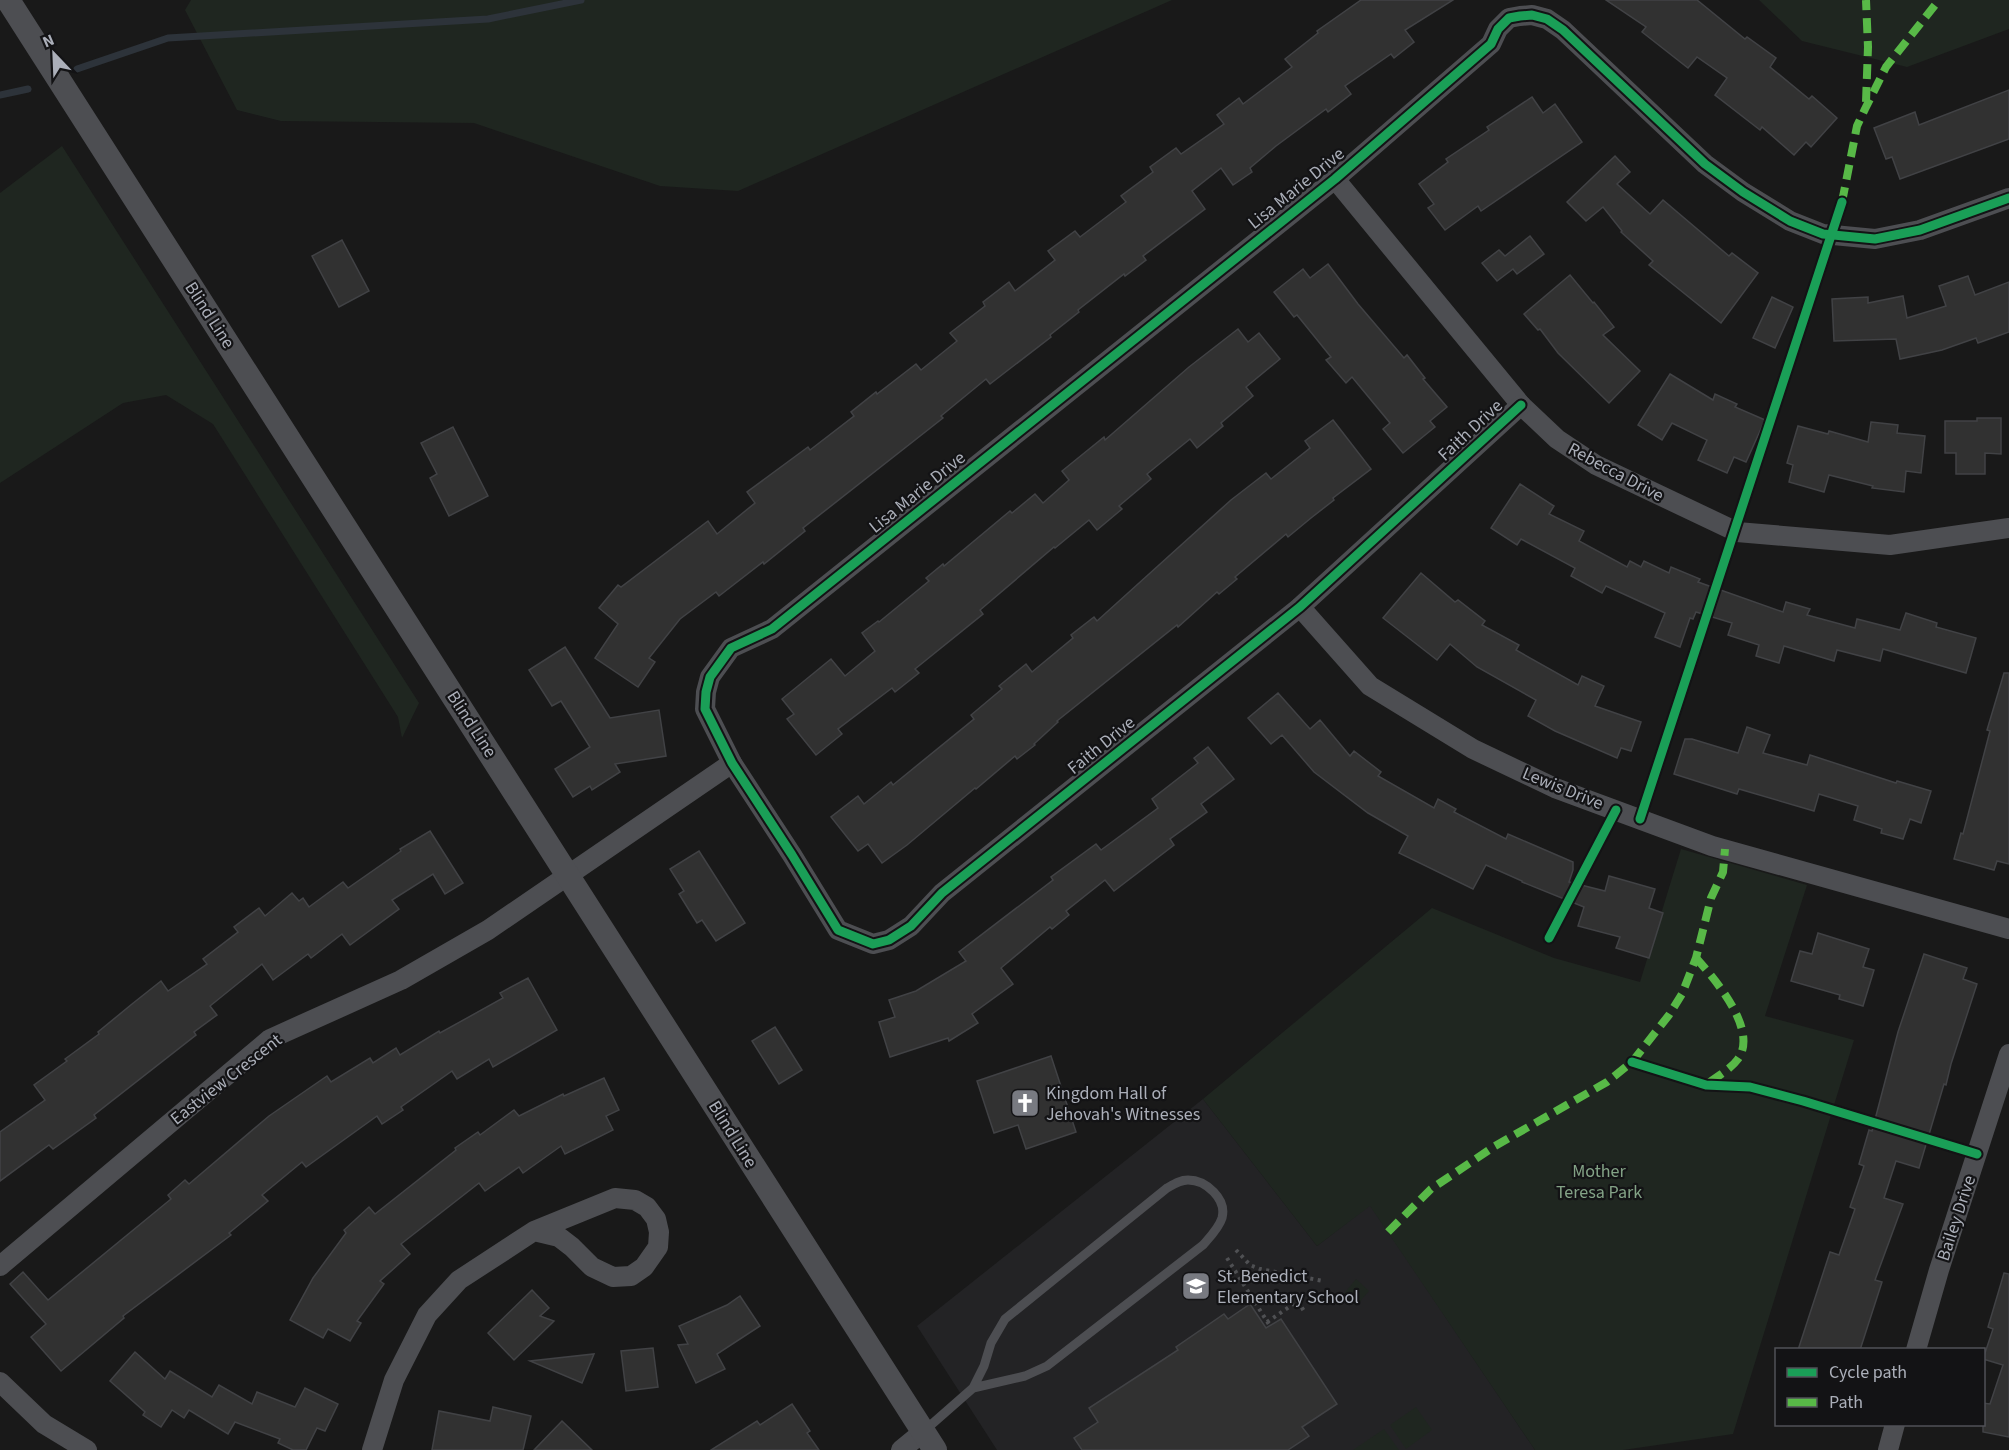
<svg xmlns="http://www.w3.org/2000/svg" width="2009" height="1450" font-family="'Source Sans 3',sans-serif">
  <rect width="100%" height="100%" fill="#191919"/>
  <polygon fill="#232325" points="1203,1099 1317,1246 1370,1205 1535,1450 997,1450 917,1326"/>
  <g fill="#1f2620">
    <polygon points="191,0 1172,0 738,191 660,186 474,123 281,121 237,110 185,10"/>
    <polygon points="1759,0 2009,0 2009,29 1907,67 1802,41"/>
    <polygon points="62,146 419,703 402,738 398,717 213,424 166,395 123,403 0,483 0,193"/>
    <polygon points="1681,849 1807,885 1765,1016 1854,1040 1733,1434 1623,1450 1535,1450 1370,1206 1317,1246 1203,1099 1432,908 1554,958 1640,982"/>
    <polygon points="1356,1279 1369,1291 1356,1306 1343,1295"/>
    <polygon points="1416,1407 1432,1430 1406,1449 1390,1425"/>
    <polygon points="1384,1429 1399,1450 1353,1450"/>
  </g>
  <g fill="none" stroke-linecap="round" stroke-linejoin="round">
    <g stroke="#2d333a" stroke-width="7">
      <polyline points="77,69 168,38 488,19 581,0"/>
      <polyline points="0,95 28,89"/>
    </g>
  </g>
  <g fill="#313131" stroke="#414245" stroke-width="1.5">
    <polygon points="1361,0 1453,0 1405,30 1414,42 1394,58 1391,54 1345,86 1351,94 1328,112 1326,109 1276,146 1250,168 1252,172 1233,185 1221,168 1192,191 1205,209 1143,256 1146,260 1125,276 1124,274 1078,310 1079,312 1050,335 1051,337 990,384 986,379 941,416 943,418 803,528 805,531 764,564 763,562 719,596 716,592 680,619 649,658 655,662 638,687 595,658 618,624 599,608 618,585 621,587 708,521 717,534 755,503 747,492 808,447 810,450 854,416 851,412 876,392 877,394 916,364 921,370 957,341 950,333 985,306 983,302 1009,282 1015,291 1055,260 1048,251 1075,231 1080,237 1126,202 1121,196 1153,172 1150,167 1176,148 1181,154 1224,124 1217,115 1239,98 1243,104 1292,67 1285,59 1318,33 1317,31"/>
    <polygon points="1606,0 1697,0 1745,39 1747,37 1776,58 1770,67 1809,99 1812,96 1837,118 1811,147 1806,142 1794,155 1762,127 1760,130 1715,95 1727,78 1697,57 1688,68 1642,32 1646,27"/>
    <polygon points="2009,90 2009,139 1900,179 1892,157 1886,159 1874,128 1915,112 1919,125"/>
    <polygon points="1532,97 1543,113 1555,104 1582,142 1481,211 1478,206 1445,230 1428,208 1434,204 1419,184 1448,162 1446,159 1489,130 1487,127"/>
    <polygon points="1615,156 1630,172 1617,184 1650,214 1663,200 1729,256 1732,253 1758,273 1721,323 1649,265 1653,261 1621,232 1622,231 1603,207 1586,221 1567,202"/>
    <polygon points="1530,236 1544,254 1517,274 1513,269 1497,281 1482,263 1499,250 1505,256"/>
    <polygon points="342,240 369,291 339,307 312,256"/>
    <polygon points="1328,264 1358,304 1404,358 1407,355 1425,378 1423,379 1447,407 1430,421 1435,427 1403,453 1383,429 1390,423 1352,377 1346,383 1326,360 1331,357 1297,315 1294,317 1274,292 1303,269 1310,278"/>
    <polygon points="1570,275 1593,303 1594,302 1614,327 1603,335 1640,371 1609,403 1558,353 1540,329 1538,330 1524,314"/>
    <polygon points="1968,276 1975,295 2009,282 2009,332 1978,343 1976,338 1942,350 1900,359 1896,339 1834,341 1832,299 1868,297 1868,303 1903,296 1907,318 1946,306 1939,286"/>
    <polygon points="1772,297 1793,307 1775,348 1753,338"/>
    <polygon points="1238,329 1248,342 1259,333 1280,359 1246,387 1253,396 1221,423 1223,426 1197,448 1190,439 1147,474 1151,479 1119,506 1122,509 1097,530 1089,520 1055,548 1054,547 980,610 983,614 915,669 919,673 895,692 892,688 838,729 842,734 816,755 787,719 794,714 782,699 831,659 845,676 875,651 862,633 878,621 879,622 929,581 926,578 943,564 944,566 1010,511 1012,513 1035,494 1043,503 1069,480 1062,471 1104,437 1105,440 1189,367"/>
    <polygon points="1670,374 1713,400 1715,394 1737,404 1735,407 1765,420 1746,462 1734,457 1727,473 1698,460 1707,440 1672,423 1662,440 1638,425"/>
    <polygon points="1977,418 2001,418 2001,454 1985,453 1985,474 1956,474 1956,453 1945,453 1945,421 1977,421"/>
    <polygon points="1333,420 1371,469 1333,498 1334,500 1311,518 1288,537 1286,534 1235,577 1237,579 1219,594 1217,592 1178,627 1177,625 1057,721 1058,722 1034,744 1035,745 1017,759 1015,756 976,789 975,788 907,845 882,863 868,844 858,851 831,817 858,796 864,804 891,782 893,785 974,719 971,715 1002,689 999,686 1026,664 1032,672 1073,638 1071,635 1094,617 1097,621 1231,500 1266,473 1271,479 1310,448 1305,441"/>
    <polygon points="1871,422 1898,425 1897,433 1925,436 1921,473 1906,471 1904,492 1872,488 1873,486 1829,475 1824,492 1789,482 1793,465 1787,463 1798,426 1828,434 1829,431 1868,442"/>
    <polygon points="453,427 488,496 449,516 430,478 437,474 421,443"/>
    <polygon points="1520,484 1554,506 1549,514 1584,531 1579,541 1627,567 1630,561 1641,567 1644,561 1669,573 1671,567 1700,579 1698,582 1783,612 1786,602 1810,609 1807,615 1855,628 1857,619 1900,630 1906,613 1937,623 1936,627 1976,638 1966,673 1883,649 1880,661 1837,650 1834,661 1784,646 1779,663 1756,656 1759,645 1728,635 1732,623 1696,612 1693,619 1690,618 1680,647 1655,637 1665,613 1606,586 1602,593 1571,576 1575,568 1521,539 1517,545 1491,528"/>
    <polygon points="1421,573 1455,602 1458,600 1485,621 1482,625 1519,645 1516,650 1578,685 1582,676 1604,686 1595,706 1641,722 1631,751 1621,748 1617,758 1555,731 1528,716 1536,700 1477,667 1450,644 1437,660 1383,618"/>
    <polygon points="565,647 610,718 659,710 666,756 615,764 620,772 592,790 590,786 573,797 555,769 590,747 561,701 552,706 529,670"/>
    <polygon points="2004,673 2009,673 2009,864 1997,861 1994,870 1954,859 1961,833 1963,834 1990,731 1987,730"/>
    <polygon points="1278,693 1310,729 1320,720 1350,756 1354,751 1381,772 1378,776 1434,808 1438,799 1456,809 1454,812 1506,839 1508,834 1573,862 1573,870 1569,882 1605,891 1609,876 1655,889 1649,908 1663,913 1649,958 1616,948 1620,937 1578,926 1584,907 1522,882 1522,881 1486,865 1473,889 1399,853 1408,836 1368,813 1314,772 1282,735 1271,744 1248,718"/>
    <polygon points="1747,727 1770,735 1763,753 1807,765 1810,755 1896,783 1897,781 1931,791 1921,823 1910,819 1903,839 1881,833 1882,829 1854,820 1858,806 1819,794 1814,811 1739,789 1737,794 1674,774 1685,739 1692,739 1738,753"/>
    <polygon points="1208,747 1234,779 1201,804 1207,812 1170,839 1174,845 1114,891 1105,880 1066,911 1069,915 1052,929 1050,927 1001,968 1013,984 972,1014 978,1023 949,1041 948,1038 890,1057 879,1022 895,1017 889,1000 916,991 966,961 959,952 1053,880 1051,877 1096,844 1101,850 1158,808 1152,799 1198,763 1194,758"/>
    <polygon points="430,831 463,883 445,894 433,874 392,900 399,909 350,945 342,934 311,958 308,954 273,980 262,964 210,1006 217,1015 194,1032 196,1035 94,1115 96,1118 53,1149 49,1145 0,1181 0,1132 45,1100 34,1085 67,1061 65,1059 99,1034 98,1032 132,1004 161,981 168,991 207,964 203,959 238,932 234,927 259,908 265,916 292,893 299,901 303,898 309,907 343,882 348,888 401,851 400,849"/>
    <polygon points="699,851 745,923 716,941 702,920 697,923 679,894 684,891 670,869"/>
    <polygon points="1818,933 1869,949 1863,967 1874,970 1863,1006 1839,999 1840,995 1791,981 1800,951 1812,954"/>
    <polygon points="1924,954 1967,968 1963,979 1977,984 1951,1064 1946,1085 1944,1084 1919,1168 1896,1161 1884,1198 1903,1204 1875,1280 1882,1282 1860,1350 1798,1350 1830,1252 1839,1255 1855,1209 1850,1207 1864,1166 1859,1164 1869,1130 1872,1131 1898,1032"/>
    <polygon points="528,978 557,1030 493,1067 489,1059 457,1079 452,1071 401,1107 403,1110 382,1124 377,1116 306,1167 302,1162 262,1195 268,1201 229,1233 231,1235 123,1316 124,1318 61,1371 31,1337 46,1324 10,1284 23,1272 48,1300 171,1199 168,1195 185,1180 189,1184 269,1116 327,1076 331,1082 370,1058 373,1063 396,1048 400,1055 439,1031 440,1033 503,998 500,993"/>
    <polygon points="775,1027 802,1070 779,1084 752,1041"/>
    <polygon points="1051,1056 1076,1132 1026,1149 1018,1125 994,1133 977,1081"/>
    <polygon points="604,1078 619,1110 606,1116 613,1130 565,1154 561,1146 523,1173 519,1167 485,1191 479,1183 401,1244 410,1254 380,1281 384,1284 357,1321 361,1323 350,1341 328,1329 323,1338 290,1320 313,1278 346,1233 344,1230 369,1207 375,1214 456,1150 455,1148 478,1132 480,1135 514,1110 519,1116 563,1094 564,1096"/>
    <polygon points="2004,1273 2009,1274 2009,1437 1983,1432 1983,1403 1990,1404 2003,1365 1983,1359 1993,1329 1988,1327"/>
    <polygon points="532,1290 549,1308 540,1316 554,1321 514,1360 488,1333"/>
    <polygon points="740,1296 760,1326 717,1354 725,1369 696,1383 678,1345 688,1344 679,1326 727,1305"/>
    <polygon points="1250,1304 1266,1328 1281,1319 1337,1404 1302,1427 1309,1436 1288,1450 1082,1450 1074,1438 1098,1422 1089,1408 1178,1350 1176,1347 1224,1314 1228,1319"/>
    <polygon points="653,1348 658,1387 626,1391 621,1351"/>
    <polygon points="135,1352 165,1379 170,1371 212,1397 219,1385 252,1404 257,1392 295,1407 305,1388 338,1404 325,1431 317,1428 306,1450 293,1450 278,1443 280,1439 235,1422 228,1434 189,1410 184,1418 172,1410 161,1427 143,1415 145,1412 110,1381"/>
    <polygon points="594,1354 582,1383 530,1361"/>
    <polygon points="792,1404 810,1431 807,1433 819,1450 711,1450 757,1421 760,1425"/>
    <polygon points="493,1407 531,1416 523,1450 432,1450 439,1411 490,1421"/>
    <polygon points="562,1421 592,1450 534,1450"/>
  </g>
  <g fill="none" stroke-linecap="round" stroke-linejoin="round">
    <g stroke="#4f5053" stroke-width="4" stroke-dasharray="3 4.5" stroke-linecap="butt">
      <polyline points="1236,1250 1250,1265 1260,1269 1323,1281"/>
      <polyline points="1227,1258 1270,1326"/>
      <polyline points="1267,1322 1298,1301 1305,1313"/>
    </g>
    <path stroke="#4d4e52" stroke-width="9" d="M924,1431L973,1388L984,1366L991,1343L1005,1319L1167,1188C1174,1184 1180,1180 1188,1180C1206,1180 1227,1199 1222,1218C1219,1228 1210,1237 1203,1245L1047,1366L1025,1376L973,1388"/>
    <g stroke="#4d4e52" stroke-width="20">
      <polyline points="1335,179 1521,405 1557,439 1596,465 1737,532 1890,545 2009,528"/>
      <polyline points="1521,405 1300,607 942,893 911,926 889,940 873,944 838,930 792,855 732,763 705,709 706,692 710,677 731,648 772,629 1335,179 1491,44 1498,29 1509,18 1520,16 1532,15 1547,19 1563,30 1705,164 1743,192 1790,221 1823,234 1875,239 1920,230 2009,198"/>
      <polyline points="1300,607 1370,686 1473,749 1555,788 1712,846 2009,929"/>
      <polyline points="0,1266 270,1039 401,980 488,930 732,763"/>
      <polyline points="1916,1350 1939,1270 2009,1054"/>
      <polyline points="0,1382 44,1424 87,1450"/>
      <polyline points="372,1450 394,1380 427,1315 459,1280 534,1231 615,1198 635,1200 647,1207 656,1219 659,1232 658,1247 644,1267 631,1276 613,1277 592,1267 572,1247 559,1237 534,1231"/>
      <polyline points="901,1450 923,1432"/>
      <polyline points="1888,1450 1895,1424"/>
    </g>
    <polyline stroke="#4d4e52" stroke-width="24" points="8,0 935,1450"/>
    <g stroke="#58b947" stroke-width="8" stroke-dasharray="15 8" stroke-linecap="butt">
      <polyline points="1866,102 1868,47 1866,0"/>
      <polyline points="1842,202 1857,126 1865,109 1886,67 1939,0"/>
      <path d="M1696,958C1714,978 1759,1030 1738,1059C1731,1069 1716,1077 1706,1085"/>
      <polyline points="1388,1232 1431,1189 1495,1146 1607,1082 1632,1062 1669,1015 1682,994 1696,958 1711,898 1723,872 1725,849"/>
    </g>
    <g stroke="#131315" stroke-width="13">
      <g id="cycleway">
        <polyline points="1521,405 1300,607 942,893 911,926 889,940 873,944 838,930 792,855 732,763 705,709 706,692 710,677 731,648 772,629 1335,179 1491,44 1498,29 1509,18 1520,16 1532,15 1547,19 1563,30 1705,164 1743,192 1790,221 1823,234 1875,239 1920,230 2009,198"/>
        <polyline points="1640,819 1842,202"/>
        <polyline points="1549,938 1616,810"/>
        <polyline points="1632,1062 1706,1085 1750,1087 1803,1101 1977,1154"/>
      </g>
    </g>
    <use href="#cycleway" stroke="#1a9f57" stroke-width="9"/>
  </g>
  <defs>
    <g id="church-square" transform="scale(1.5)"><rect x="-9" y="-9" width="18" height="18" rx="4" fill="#787a81" stroke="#131315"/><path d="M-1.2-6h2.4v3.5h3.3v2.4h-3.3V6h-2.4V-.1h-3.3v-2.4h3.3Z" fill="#fff"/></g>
    <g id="school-square" transform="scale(1.5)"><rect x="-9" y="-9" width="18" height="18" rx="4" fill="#787a81" stroke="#131315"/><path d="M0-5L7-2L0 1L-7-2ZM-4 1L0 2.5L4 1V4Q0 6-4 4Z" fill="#fff"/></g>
  </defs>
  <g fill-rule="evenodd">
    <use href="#church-square" x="1025" y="1103"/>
    <use href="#school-square" x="1196" y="1286"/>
  </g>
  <g text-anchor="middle" stroke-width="4.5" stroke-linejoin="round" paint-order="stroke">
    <g font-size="18" fill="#abafb9" stroke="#131315">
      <text transform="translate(1296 188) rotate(-39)" y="6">Lisa Marie Drive</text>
      <text transform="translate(210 315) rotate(57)" y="6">Blind Line</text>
      <text transform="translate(1470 430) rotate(-43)" y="6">Faith Drive</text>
      <text transform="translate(1616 472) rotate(28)" y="6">Rebecca Drive</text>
      <text transform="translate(917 492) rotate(-39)" y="6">Lisa Marie Drive</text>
      <text transform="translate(472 724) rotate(57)" y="6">Blind Line</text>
      <text transform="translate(1101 745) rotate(-39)" y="6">Faith Drive</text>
      <text transform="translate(1563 788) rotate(22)" y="6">Lewis Drive</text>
      <text transform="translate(226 1079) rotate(-38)" y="6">Eastview Crescent</text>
      <text transform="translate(733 1134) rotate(58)" y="6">Blind Line</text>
      <text transform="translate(1956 1218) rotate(-72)" y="6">Bailey Drive</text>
    </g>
    <g font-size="18" fill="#abafb9" stroke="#131315" text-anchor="start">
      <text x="1046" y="1099">Kingdom Hall of<tspan x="1046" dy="21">Jehovah's Witnesses</tspan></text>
      <text x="1217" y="1282">St. Benedict<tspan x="1217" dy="21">Elementary School</tspan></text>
    </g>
    <g font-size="18" fill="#83a286" stroke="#131315">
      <text x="1599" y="1177">Mother<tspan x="1599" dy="21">Teresa Park</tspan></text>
    </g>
  </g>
  <rect x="1775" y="1348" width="210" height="78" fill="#131315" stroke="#505157" stroke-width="1.5"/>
  <rect x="1787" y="1368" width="30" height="9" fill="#1a9f57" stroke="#505157" stroke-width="1.5"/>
  <text x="1829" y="1378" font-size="18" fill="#abafb9">Cycle path</text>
  <rect x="1787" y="1398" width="30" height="9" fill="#58b947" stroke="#505157" stroke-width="1.5"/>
  <text x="1829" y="1408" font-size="18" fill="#abafb9">Path</text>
  <g transform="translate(54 54) rotate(337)" stroke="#131315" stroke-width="4.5" paint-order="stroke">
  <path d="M0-4.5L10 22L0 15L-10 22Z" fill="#abafb9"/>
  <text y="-9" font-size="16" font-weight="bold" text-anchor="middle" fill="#abafb9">N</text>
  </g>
</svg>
